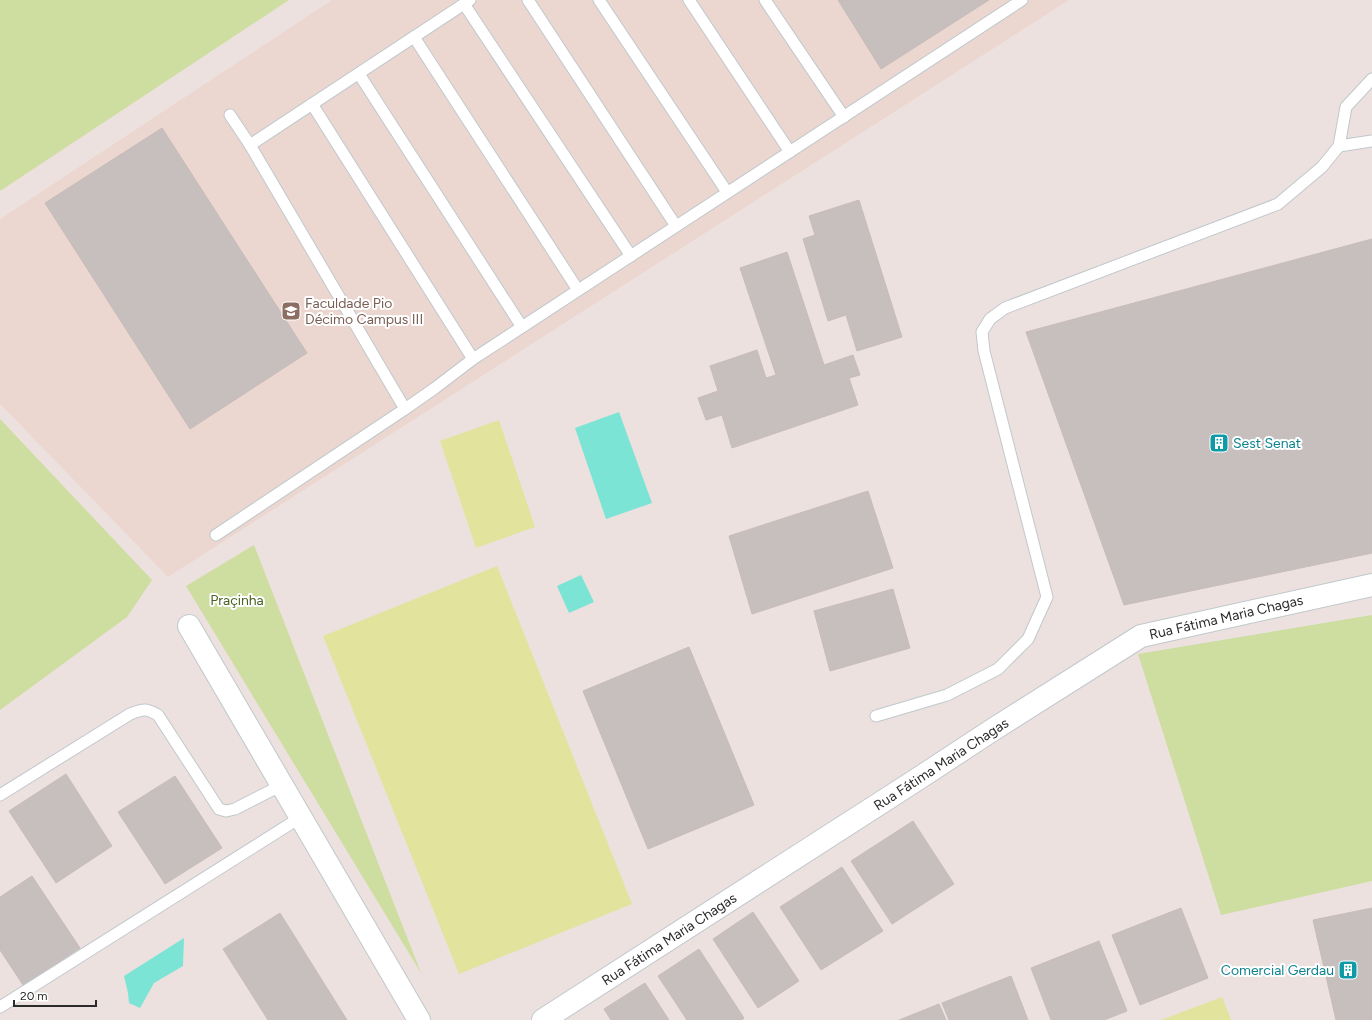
<svg xmlns="http://www.w3.org/2000/svg" width="1372" height="1020" font-family="Figtree,sans-serif">
  <rect width="100%" height="100%" fill="#ece1df"/>
  <polygon fill="#ecd7d0" points="332,0 1069,0 168,577 0,404 0,219"/>
  <g fill="#cedda0">
    <polygon points="0,0 289,0 0,191"/>
    <polygon points="0,419 152,580 127,617 0,710"/>
    <polygon points="254,545 421,973 186,586"/>
    <polygon points="1372,615 1372,881 1221,915 1138,654"/>
  </g>
  <g fill="#e2e39d">
    <polygon points="499,420 535,527 476,548 440,441"/>
    <polygon points="497,566 632,904 459,974 323,636"/>
    <polygon points="1222,997 1231,1020 1161,1020"/>
  </g>
  <g fill="#7be4d5">
    <polygon points="619,412 652,503 606,519 575,428"/>
    <polygon points="581,575 594,602 569,613 557,586"/>
    <polygon points="184,938 183,966 154,983 140,1008 129,1003 128,993 124,976"/>
  </g>
  <g fill="#c7bfbe" stroke="#c7bcb8">
    <polygon points="838,0 989,0 881,69"/>
    <polygon points="162,128 307,353 190,429 45,203"/>
    <polygon points="859,200 902,337 857,351 846,315 828,321 803,239 815,235 809,216"/>
    <polygon points="1372,239 1372,553 1124,605 1026,332"/>
    <polygon points="787,252 824,365 853,355 860,375 849,378 858,405 732,448 722,415 706,420 698,398 718,391 710,366 757,350 766,378 776,375 740,268"/>
    <polygon points="868,491 893,568 752,614 729,536"/>
    <polygon points="893,589 910,648 830,671 814,611"/>
    <polygon points="689,647 754,805 648,849 583,691"/>
    <polygon points="66,774 112,846 56,883 9,811"/>
    <polygon points="175,776 222,848 165,884 118,812"/>
    <polygon points="913,821 954,884 892,924 851,861"/>
    <polygon points="842,867 883,931 821,970 780,907"/>
    <polygon points="32,876 80,948 23,985 0,950 0,897"/>
    <polygon points="1181,908 1208,978 1140,1005 1112,935"/>
    <polygon points="1372,908 1372,1020 1336,1020 1313,920"/>
    <polygon points="753,912 799,981 758,1008 713,939"/>
    <polygon points="280,913 347,1020 268,1020 223,949"/>
    <polygon points="1099,941 1127,1011 1104,1020 1051,1020 1031,968"/>
    <polygon points="699,949 744,1018 742,1020 687,1020 658,976"/>
    <polygon points="1011,976 1028,1020 949,1020 942,1003"/>
    <polygon points="645,983 669,1020 611,1020 604,1009"/>
    <polygon points="939,1004 946,1020 899,1020"/>
  </g>
  <g fill="none" stroke-linecap="round" stroke-linejoin="round">
    <g stroke="#c0c8cc" stroke-width="13">
      <g id="lane">
        <polyline points="528,0 676,226"/>
        <polyline points="599,0 727,192"/>
        <polyline points="689,0 790,152"/>
        <polyline points="765,0 844,117"/>
        <polyline points="464,4 631,256"/>
        <polyline points="414,37 578,290"/>
        <polyline points="359,74 522,327"/>
        <polyline points="312,104 473,359"/>
        <polyline points="230,115 250,145 405,409 435,388 473,359 1022,0"/>
        <polyline points="250,145 470,0"/>
        <polyline points="1339,146 1372,141"/>
        <polyline points="216,535 405,409"/>
        <polyline points="876,716 947,695 998,669 1028,639 1047,597 984,351 982,332 990,319 1005,308 1278,204 1322,167 1339,146 1346,107 1372,79"/>
        <path d="M0,795L130,714C143,709 146,708 158,715L219,809L226,811L235,809L282,785"/>
        <polyline points="0,1007 301,817"/>
      </g>
    </g>
    <g stroke="#c0c8cc" stroke-width="24">
      <g id="street">
        <polyline points="189,626 419,1020"/>
        <polyline points="543,1020 910,784 997,727 1141,636 1372,585"/>
      </g>
    </g>
    <use href="#lane" stroke="#fff" stroke-width="11"/>
    <use href="#street" stroke="#fff" stroke-width="22"/>
  </g>
  <defs>
    <g id="university-square" transform="scale(1)"><rect x="-9" y="-9" width="18" height="18" rx="4" fill="#8d6e63" stroke="#fff"/><path d="M0-5L7-2L0 1L-7-2ZM-4 1L0 2.5L4 1V4Q0 6-4 4Z" fill="#fff"/></g>
    <g id="building-square" transform="scale(1)"><rect x="-9" y="-9" width="18" height="18" rx="4" fill="#0f9aa8" stroke="#fff"/><path d="M-4-6H4V6H1V3H-1V6H-4ZM-2.5-4.3h1.7v1.8h-1.7ZM.8-4.3h1.7v1.8H.8ZM-2.5-1h1.7V.8h-1.7ZM.8-1h1.7V.8H.8Z" fill="#fff"/></g>
  </defs>
  <g fill-rule="evenodd">
    <use href="#university-square" x="291" y="311"/>
    <use href="#building-square" x="1219" y="443"/>
    <use href="#building-square" x="1348" y="970"/>
  </g>
  <g text-anchor="middle" stroke-width="4" stroke-linejoin="round" paint-order="stroke">
    <g font-size="14" fill="#785e54" stroke="#fff" text-anchor="start">
      <text x="305" y="308">Faculdade Pio<tspan x="305" dy="16">Décimo Campus III</tspan></text>
    </g>
    <g font-size="14" fill="#0d838f" stroke="#fff" text-anchor="start">
      <text x="1233" y="448">Sest Senat</text>
      <text x="1334" y="975" text-anchor="end">Comercial Gerdau</text>
    </g>
    <g font-size="14" fill="#496221" stroke="#fff">
      <text x="237" y="605">Praçinha</text>
    </g>
    <g font-size="14" fill="#2b2b2b" stroke="#fff">
      <text transform="translate(1226 617) rotate(-13)" y="5">Rua Fátima Maria Chagas</text>
      <text transform="translate(941 764) rotate(-33)" y="5">Rua Fátima Maria Chagas</text>
      <text transform="translate(669 939) rotate(-33)" y="5">Rua Fátima Maria Chagas</text>
    </g>
  </g>
  <path d="M14 1000v6h82v-6" fill="none" stroke="#2b2b2b" stroke-width="2"/>
  <text x="20" y="1000" font-size="12" fill="#2b2b2b" stroke="#ffffff" stroke-width="3" paint-order="stroke">20 m</text>
</svg>
